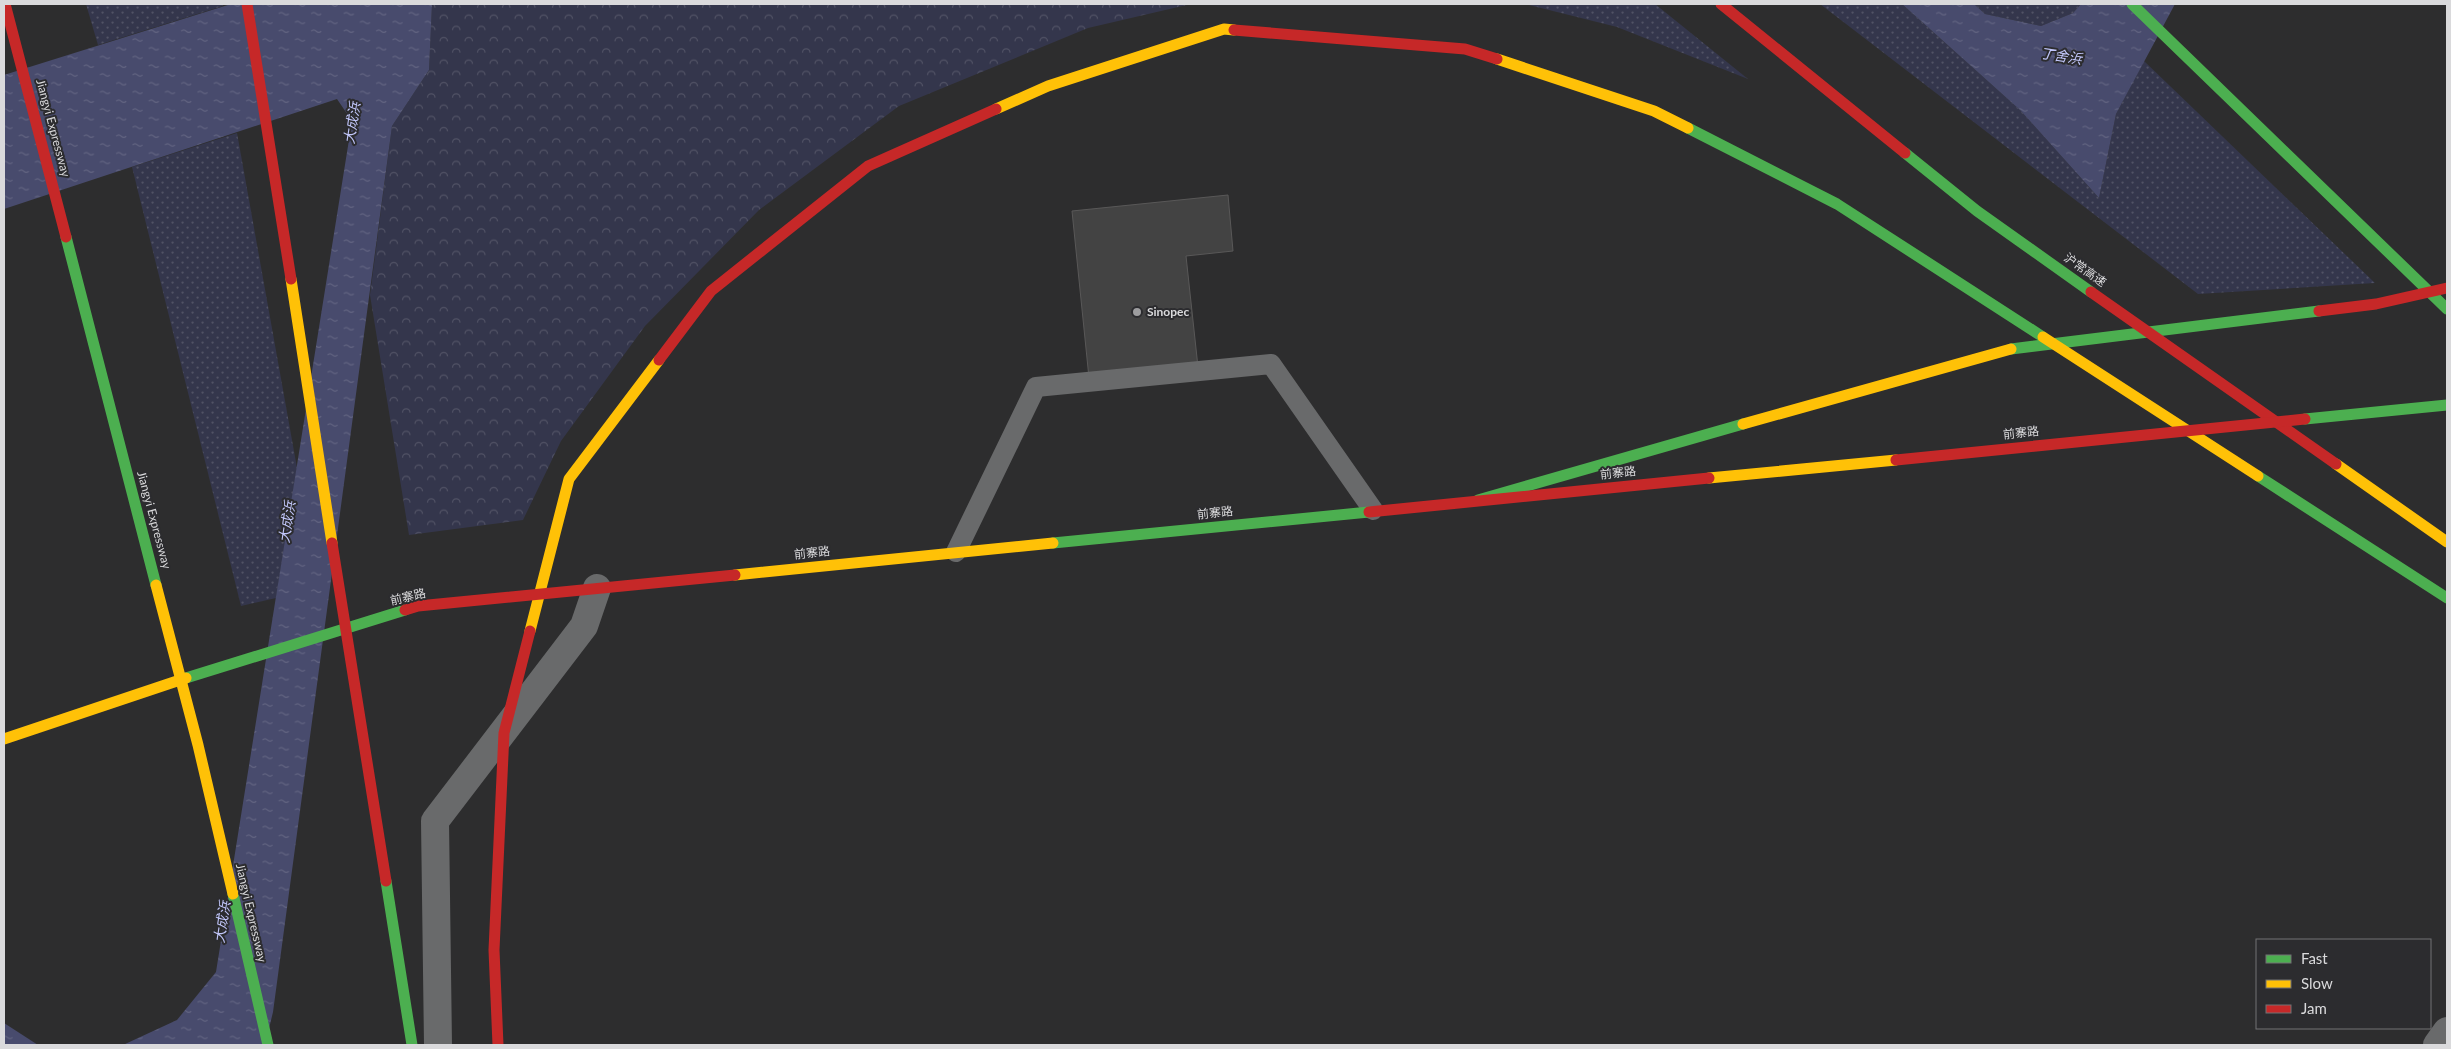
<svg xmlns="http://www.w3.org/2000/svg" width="2451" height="1049" font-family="Lato,'Noto Sans SC',sans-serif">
  <defs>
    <pattern id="green-dots" width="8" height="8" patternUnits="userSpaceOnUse" patternTransform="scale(1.25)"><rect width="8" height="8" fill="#34364c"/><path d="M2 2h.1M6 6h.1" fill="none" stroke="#515265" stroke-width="1.8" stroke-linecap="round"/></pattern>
    <pattern id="forest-crowns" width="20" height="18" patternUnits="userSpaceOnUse" patternTransform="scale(1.25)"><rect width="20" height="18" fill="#34364c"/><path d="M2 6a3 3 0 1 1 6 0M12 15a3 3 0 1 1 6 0" fill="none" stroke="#515265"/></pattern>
    <pattern id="water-ripples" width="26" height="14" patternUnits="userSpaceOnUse" patternTransform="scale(1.25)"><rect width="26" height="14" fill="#484b6d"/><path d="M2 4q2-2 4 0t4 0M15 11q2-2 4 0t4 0" fill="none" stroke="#626481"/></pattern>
  </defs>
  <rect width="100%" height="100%" fill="#2d2d2e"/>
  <g fill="url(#green-dots)">
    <polygon points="86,4 223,4 223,6 98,45"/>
    <polygon points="1525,4 1655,4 1748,79 1617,27"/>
    <polygon points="1820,4 1902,4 2020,110 2099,198 2116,114 2144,61 2375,283 2198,294"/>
    <polygon points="1974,4 2081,4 2073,13 2041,26 1985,14"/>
    <polygon points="237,133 297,468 276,598 241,606 132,167"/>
  </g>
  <polygon fill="url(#forest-crowns)" points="432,4 1191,4 1088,28 899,106 759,210 645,326 561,441 523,520 409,535 370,295 392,126 429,70"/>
  <g fill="url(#water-ripples)">
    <polygon points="231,4 432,4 429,70 392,126 273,1012 265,1045 123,1045 177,1020 216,972 352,121 337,99 4,209 4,75"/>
    <polygon points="1902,4 1974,4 1985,14 2041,26 2073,13 2081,4 2175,4 2116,114 2099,198 2020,110"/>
    <polygon points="4,1023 38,1045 4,1045"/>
  </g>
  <polygon fill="#434343" stroke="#595858" points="1228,195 1233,251 1186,256 1198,367 1089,378 1072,211"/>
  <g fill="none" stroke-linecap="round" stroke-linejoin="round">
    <polyline stroke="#696a6b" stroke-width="20" points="956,552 1036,387 1271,364 1373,510"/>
    <g stroke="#696a6b" stroke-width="28">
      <polyline points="438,1045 435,821 584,626 597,588"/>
      <polyline points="2437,1045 2447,1031"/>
    </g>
    <g stroke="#4caf50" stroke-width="11">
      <polyline points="2132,4 2447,309"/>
      <polyline points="1688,128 1837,204 2043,337"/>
      <polyline points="1905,153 1977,211 2091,292"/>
      <polyline points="66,237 156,585"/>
      <polyline points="2011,349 2319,311"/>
      <polyline points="2305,419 2447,405"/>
      <polyline points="2258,476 2447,598"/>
      <polyline points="1478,500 1743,424"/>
      <polyline points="1053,543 1369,512"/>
      <polyline points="186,678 405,610"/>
      <polyline points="386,881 412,1045"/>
      <polyline points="233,894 268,1045"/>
    </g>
    <g stroke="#ffc107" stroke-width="11">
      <polyline points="1497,59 1654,111 1688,128"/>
      <polyline points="996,109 1048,86 1224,29 1234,30"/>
      <polyline points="291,279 332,543"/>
      <polyline points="2043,337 2258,476"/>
      <polyline points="1743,424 2011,349"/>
      <polyline points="2336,464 2447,542"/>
      <polyline points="1709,478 1896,460"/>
      <polyline points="735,575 1053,543"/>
      <polyline points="156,585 198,745 233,894"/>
      <polyline points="530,631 569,479 659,360"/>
      <polyline points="4,739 186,678"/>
    </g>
    <g stroke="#c62828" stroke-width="11">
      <polyline points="5,4 66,237"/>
      <polyline points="247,4 291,279"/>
      <polyline points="1721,4 1905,153"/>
      <polyline points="1234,30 1465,49 1497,59"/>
      <polyline points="2091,292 2336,464"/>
      <polyline points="2319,311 2376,304 2447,288"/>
      <polyline points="659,360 711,291 868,166 996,109"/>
      <polyline points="1896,460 2305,419"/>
      <polyline points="1369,512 1709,478"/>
      <polyline points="332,543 386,881"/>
      <polyline points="405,610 418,606 735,575"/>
      <polyline points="498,1045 494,950 504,733 530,631"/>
    </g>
  </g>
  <circle fill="#9d9d9f" stroke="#2c2c2f" stroke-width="2" cx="1137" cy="312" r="5"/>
  <g text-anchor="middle" stroke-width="4" stroke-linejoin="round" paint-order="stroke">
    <g font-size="12" fill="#dadadc" stroke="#2c2c2f">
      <text transform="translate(53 128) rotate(75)" y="4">Jiangyi Expressway</text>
      <text transform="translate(2085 270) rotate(35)" y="4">沪常高速</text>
      <text transform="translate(2021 433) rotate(-6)" y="4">前寨路</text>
      <text transform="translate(1618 473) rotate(-6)" y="4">前寨路</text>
      <text transform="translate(1215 513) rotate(-6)" y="4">前寨路</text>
      <text transform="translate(154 520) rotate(75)" y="4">Jiangyi Expressway</text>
      <text transform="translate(812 553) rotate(-6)" y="4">前寨路</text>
      <text transform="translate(408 597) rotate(-13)" y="4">前寨路</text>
      <text transform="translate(251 913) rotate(77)" y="4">Jiangyi Expressway</text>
    </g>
    <g font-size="12" font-weight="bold" fill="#dadadc" stroke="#2c2c2f" text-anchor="start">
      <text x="1147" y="316">Sinopec</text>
    </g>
    <g font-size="14" font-style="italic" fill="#c2c7fb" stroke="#2c2c2f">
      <text transform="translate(2061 56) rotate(9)" y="5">丁舍浜</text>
      <text transform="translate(352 123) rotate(-81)" y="5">大成浜</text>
      <text transform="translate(287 522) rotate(-81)" y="5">大成浜</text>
      <text transform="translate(222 922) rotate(-81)" y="5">大成浜</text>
    </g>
  </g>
  <rect width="2451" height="1049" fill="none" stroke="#dadadc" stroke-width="10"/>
  <rect x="2256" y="939" width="175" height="90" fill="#2c2c2f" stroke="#727274"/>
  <rect x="2266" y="955" width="25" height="8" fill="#4caf50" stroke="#727274"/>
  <text x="2301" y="964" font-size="15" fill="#dadadc">Fast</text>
  <rect x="2266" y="980" width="25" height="8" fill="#ffc107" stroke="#727274"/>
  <text x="2301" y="989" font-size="15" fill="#dadadc">Slow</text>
  <rect x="2266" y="1005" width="25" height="8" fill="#c62828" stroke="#727274"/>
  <text x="2301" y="1014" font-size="15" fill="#dadadc">Jam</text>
</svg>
